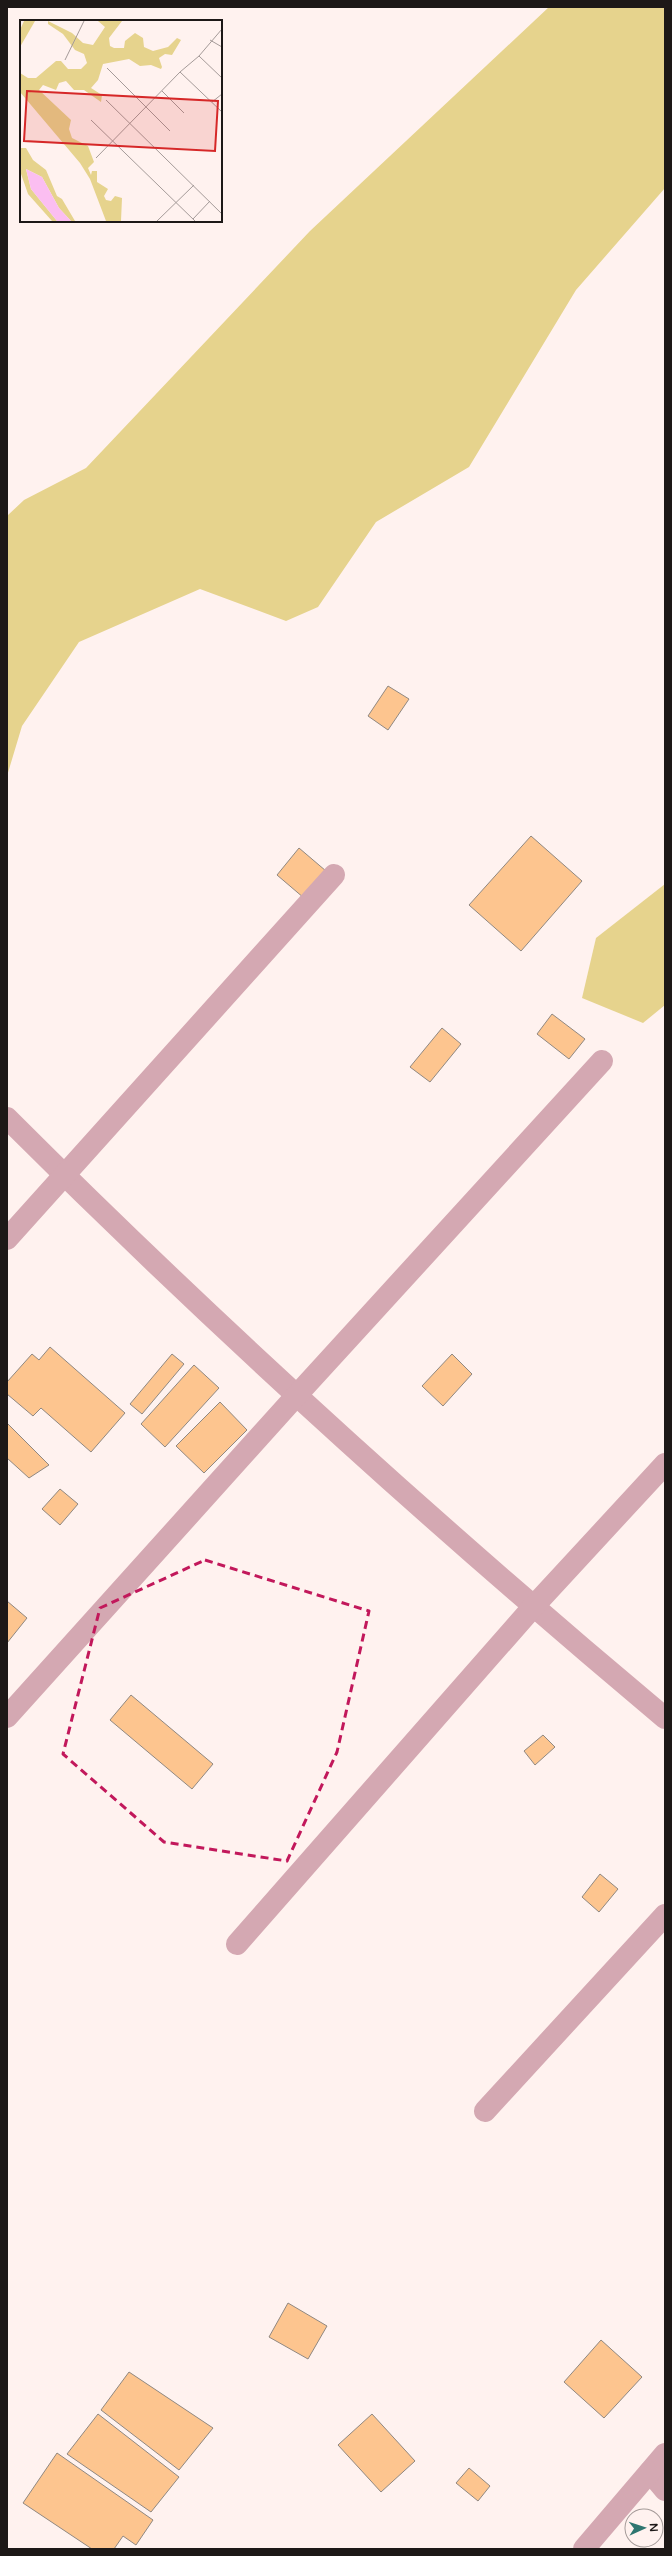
<svg xmlns="http://www.w3.org/2000/svg" width="672" height="2556" font-family="'Varela Round',sans-serif">
  <rect width="100%" height="100%" fill="#fff2ef"/>
  <g fill="#e6d38d">
    <polygon points="549,7 665,7 665,188 576,290 469,467 376,522 318,607 286,621 200,589 79,642 22,726 7,776 7,516 24,500 86,468 310,231"/>
    <polygon points="665,884 665,1005 643,1023 582,998 596,938"/>
  </g>
  <g fill="#fdc58f" stroke="#908881">
    <polygon points="388,686 409,699 388,730 368,716"/>
    <polygon points="531,836 582,881 521,951 469,905"/>
    <polygon points="299,848 326,871 304,898 277,875"/>
    <polygon points="552,1014 585,1039 569,1059 537,1034"/>
    <polygon points="442,1028 461,1044 430,1082 410,1067"/>
    <polygon points="50,1347 125,1413 91,1452 41,1408 33,1416 7,1394 7,1382 32,1354 39,1360"/>
    <polygon points="172,1354 184,1364 142,1414 130,1404"/>
    <polygon points="452,1354 472,1374 443,1406 422,1386"/>
    <polygon points="194,1365 219,1388 165,1447 141,1424"/>
    <polygon points="220,1402 247,1430 204,1473 176,1446"/>
    <polygon points="7,1423 49,1465 29,1478 7,1458"/>
    <polygon points="60,1489 78,1504 60,1525 42,1509"/>
    <polygon points="7,1601 27,1618 7,1643"/>
    <polygon points="131,1695 213,1764 192,1789 110,1720"/>
    <polygon points="543,1735 555,1747 535,1765 524,1751"/>
    <polygon points="600,1874 618,1889 599,1912 582,1897"/>
    <polygon points="288,2303 327,2326 308,2359 269,2337"/>
    <polygon points="601,2340 642,2377 604,2418 564,2382"/>
    <polygon points="129,2372 213,2428 179,2470 101,2410"/>
    <polygon points="98,2414 179,2477 151,2512 67,2454"/>
    <polygon points="372,2414 415,2461 381,2492 338,2445"/>
    <polygon points="57,2453 153,2520 136,2545 123,2536 114,2549 92,2549 23,2503"/>
    <polygon points="469,2468 490,2486 478,2501 456,2483"/>
  </g>
  <g fill="none" stroke-linecap="round" stroke-linejoin="round">
    <g stroke="#d4a8b2" stroke-width="22">
      <path d="M7,1118C217,1328 437,1527 665,1718"/>
      <polyline points="7,1239 334,875"/>
      <polyline points="7,1717 296,1396 602,1061"/>
      <polyline points="237,1944 533,1607 665,1464"/>
      <polyline points="485,2111 665,1915"/>
      <polyline points="650,2472 665,2490"/>
      <polyline points="584,2549 665,2454"/>
    </g>
  </g>
  <path fill="none" stroke="#c2185b" stroke-width="3" stroke-dasharray="8 5" stroke-linejoin="round" d="M205,1560L369,1611L337,1752L287,1861L164,1842L63,1754L100,1608Z"/>
  <g transform="translate(20 20)">
    <rect width="202" height="202" fill="#fff2ef"/>
    <path d="M4,1H15L0,27V10ZM28,1L52,13L63,23L73,25L85,7L78,1H102L89,18L90,26L94,28H104L105,21L115,13L123,18L124,27L133,31L148,27L157,18L161,20L152,35L145,34L139,38L142,47L141,49L131,45L120,46L109,39L83,44L78,60L71,68L82,75L81,82L64,70H54L46,61L39,63L36,70L23,65L19,70L51,100L49,109L52,118L68,126L74,142L68,148L71,155L72,151H77V162L88,169L84,176L86,180L91,181L95,176L102,178L101,201H86L70,159L60,143L0,72V53L8,58H16L36,41H41L48,49H61L67,43L64,34L55,30L43,14L28,4ZM0,128H6L13,140L26,150L37,176L42,179L55,201H51L39,188L22,157L6,149L11,169L37,201H32L8,174L0,151Z" fill="#e6d38d"/>
    <path d="M6,149L22,157L39,188L51,201H37L11,169Z" fill="#fbbef1"/>
    <path fill="none" stroke="#a59b99" stroke-width="1" d="M190,20L202,27M179,36L202,58M45,40L64,1M87,48L150,111M160,52L202,92M142,71L164,93M86,80L202,194M192,82L202,74M71,100L175,201M76,138L160,52L179,36L202,9M173,199L190,181M137,201L174,165"/>
    <path fill="#d62828" fill-opacity="0.15" stroke="#d62828" stroke-width="2" d="M7,71L198,81L195,131L4,121Z"/>
    <rect width="202" height="202" fill="none" stroke="#1d1817" stroke-width="2"/>
  </g>
  <rect width="672" height="2556" fill="none" stroke="#1d1817" stroke-width="16"/>
  <g transform="translate(644 2528) rotate(87)"><circle r="19" fill="#fff2ef" stroke="#a59b99"/>
  <path d="M0-3L7 15L0 10L-7 15Z" fill="#2e7670"/>
  <text y="-6" font-size="11" font-weight="bold" text-anchor="middle" fill="#1d1817">N</text>
  </g>
</svg>
